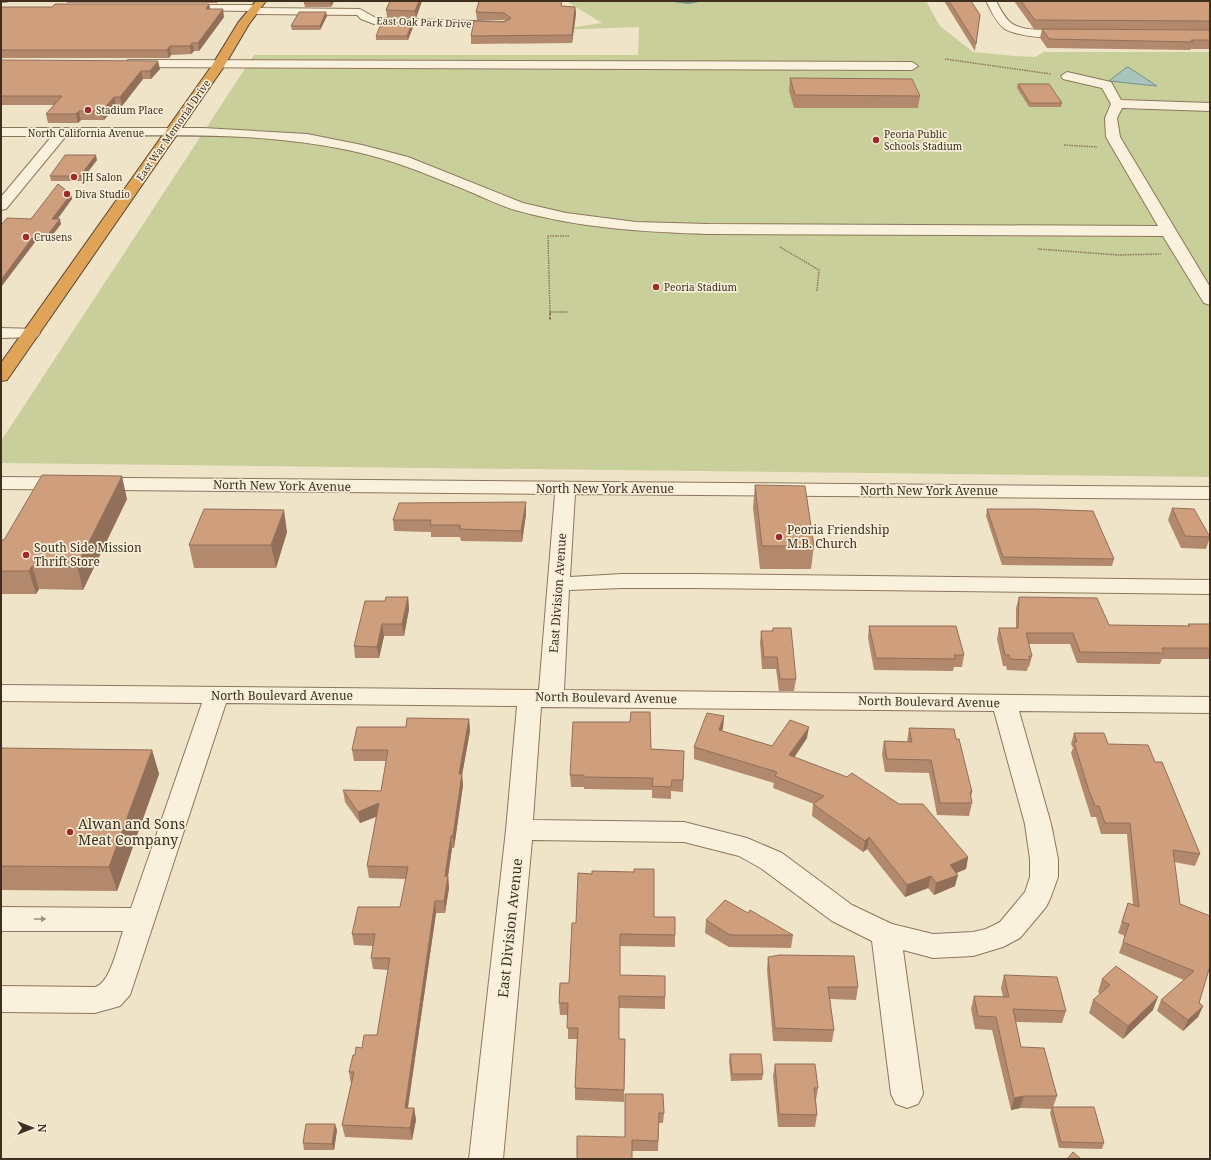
<svg xmlns="http://www.w3.org/2000/svg" width="1211" height="1160" font-family="'Noto Serif',serif">
  <rect width="100%" height="100%" fill="#f0e4c8"/>
  <polygon fill="#c9cf9b" points="566,1 926,1 940,26 973,52 1015,56 1035,57 1044,52 1210,52 1210,477 1,463 1,441 254,55 638,55 639,27 555,30 602,23"/>
  <polygon fill="#a9c4bc" stroke="#6f938a" points="1127,67 1128,67 1157,86 1109,81"/>
  <g fill="none" stroke-linecap="round" stroke-linejoin="round">
    <polygon fill="#6f938a" fill-rule="evenodd" points="667,1 688,2 705,1 688,4"/>
    <g stroke="#8d765c" stroke-width="2">
      <g id="minor">
        <path d="M986,1H996C1000,8 1004,17 1010,22C1027,37 1069,24 1077,33C1069,43 1015,36 1005,29C996,23 991,10 986,1Z"/>
        <polygon points="180,5 256,5 261,8 360,9 376,18 504,22 510,25 504,28 374,24 361,19 357,15 255,14 250,11 176,10 175,8"/>
        <polygon points="128,60 912,62 918,66 912,70 124,67 122,64"/>
        <path d="M1067,72L1111,82L1121,100L1210,103V111L1122,108L1117,118L1120,137L1210,287V305L1204,303L1202,300L1163,236L708,234C644,232 578,228 515,210C501,206 487,199 473,193C436,178 400,162 361,153C266,130 163,136 66,136L6,209L1,210V197L52,136H1V128H203L307,134L362,145L408,157L523,203L566,213L636,222L708,224L1158,226L1106,137L1105,118L1111,104L1102,88L1063,79L1061,76Z"/>
        <polygon points="1,328 37,329 40,333 37,337 1,338"/>
        <path d="M1,477L1210,487V499L575,494L570,577L622,574H692L1210,580V594L692,588H622L569,590L564,690L1210,697V713L1019,711L1051,824L1058,859V877L1050,899L1046,907L1020,938L1003,947L973,956L933,958L903,950L923,1094L918,1104L907,1108L896,1104L891,1094L872,941L832,921L762,869L739,856L684,842L532,840L503,1159H469L506,830L517,706L226,703L130,995L120,1006L95,1013L1,1012V986L95,987C110,984 118,945 123,931H1V907L131,908L202,703L1,701V685L539,690L555,494L1,489ZM541,707L994,711L1025,824L1030,859V877L1025,892L1000,922L986,929L973,932L933,934L892,924L852,905L782,853L747,838L684,822L533,820Z"/>
      </g>
    </g>
    <g stroke="#5b4430" stroke-width="2">
      <polygon id="highway" points="256,1 266,1 249,24 223,68 7,380 1,381 1,363 211,67 238,23"/>
    </g>
    <g stroke="#8d765c" stroke-width="1.5" stroke-dasharray="1.5 1" stroke-linecap="butt">
      <polyline points="945,59 1051,74"/>
      <polyline points="1064,145 1097,147"/>
      <polyline points="780,247 819,270 817,291"/>
      <polyline points="1038,249 1118,255 1161,254"/>
      <polyline points="550,312 568,312"/>
      <polyline points="550,314 548,236 570,236"/>
    </g>
    <polyline stroke="#8d765c" stroke-width="2" stroke-dasharray="2.5 1.5" stroke-linecap="butt" points="550,313 550,320"/>
    <use href="#minor" fill="#faf1dc" fill-rule="evenodd"/>
    <use href="#highway" fill="#e0a458" fill-rule="evenodd"/>
  </g>
  <g fill="#b2896c">
    <polygon points="1,1 9,1 7,3 1,3"/>
    <polygon points="66,1 219,1 217,3 67,3"/>
    <polygon points="305,1 334,1 331,7 305,7 304,3"/>
    <polygon points="390,1 422,1 416,18 387,17 386,10"/>
    <polygon points="944,1 971,1 980,15 975,51"/>
    <polygon points="1014,1 1210,1 1210,30 1034,29"/>
    <polygon points="209,4 210,9 224,17 199,51 194,51 191,54 171,55 169,58 1,58 1,7 52,7"/>
    <polygon points="562,6 575,7 576,14 572,43 471,44 471,36 505,21 504,20 477,20 476,12"/>
    <polygon points="327,16 320,30 292,30 291,26"/>
    <polygon points="412,23 413,27 408,40 376,40 376,36"/>
    <polygon points="1042,29 1210,30 1210,49 1191,49 1190,50 1047,48 1040,38"/>
    <polygon points="1,60 160,69 151,79 143,79 122,106 116,106 104,120 81,120 78,123 48,123 46,114 54,105 1,105"/>
    <polygon points="790,78 920,96 918,108 794,108 789,91"/>
    <polygon points="1018,84 1062,103 1061,107 1029,107 1017,88"/>
    <polygon points="97,160 81,181 51,181 50,176"/>
    <polygon points="71,194 72,199 57,219 61,224 47,242 35,242 1,287 31,219"/>
    <polygon points="755,485 814,546 811,569 760,569 753,508"/>
    <polygon points="127,499 83,590 39,589 36,594 1,594 1,540 4,540"/>
    <polygon points="526,502 526,514 522,542 461,541 460,537 431,537 431,532 394,531 393,520"/>
    <polygon points="1172,508 1210,537 1206,549 1181,548 1168,520"/>
    <polygon points="987,509 1114,559 1112,566 1002,565 986,516"/>
    <polygon points="287,532 276,568 194,568 189,545"/>
    <polygon points="408,597 409,609 404,636 384,636 379,658 355,658 354,646 385,601"/>
    <polygon points="1019,597 1109,625 1188,626 1188,624 1210,624 1210,659 1162,659 1160,664 1077,663 1070,644 1029,644 1032,656 1029,667 1028,667 1027,671 1007,670 1006,666 1003,666 997,639 999,628 1016,628 1016,608"/>
    <polygon points="869,626 964,655 962,667 954,667 953,671 874,670 868,638"/>
    <polygon points="773,628 796,679 794,691 779,691 776,669 762,669 760,643 761,631 772,631"/>
    <polygon points="724,716 723,728 722,731 772,746 807,738 794,757 968,857 966,869 956,873 955,886 934,895 928,888 905,897 867,849 863,852 812,816 813,804 814,804 773,788 774,783 694,759 694,747"/>
    <polygon points="469,719 470,731 462,775 463,785 454,848 452,848 448,876 449,888 445,913 436,913 408,1108 414,1108 416,1120 412,1140 345,1137 342,1125 351,1084 349,1072 355,1055 362,1048 377,1035 388,970 373,969 371,958 373,946 354,945 352,934 400,907 406,879 369,878 367,866 377,816 360,823 345,802 343,790 381,791 386,761 354,761 352,750 406,727"/>
    <polygon points="909,728 956,739 972,792 971,797 972,803 969,816 937,815 929,773 885,772 882,754 884,741 907,742"/>
    <polygon points="1074,733 1108,744 1155,762 1200,854 1195,866 1174,862 1180,904 1210,916 1199,1003 1203,1006 1198,1017 1183,1031 1157,1011 1161,1000 1184,980 1119,953 1125,936 1118,933 1128,903 1133,905 1127,834 1101,834 1096,817 1091,817 1071,753 1073,748 1071,744"/>
    <polygon points="1,748 152,750 159,774 117,891 1,890"/>
    <polygon points="651,749 684,751 683,792 671,791 671,799 652,798 652,790 584,789 584,787 571,787 570,775"/>
    <polygon points="748,913 793,935 791,948 729,947 705,933 706,920"/>
    <polygon points="654,917 675,935 675,947 620,946 620,975 665,997 665,1009 619,1008 619,1039 625,1039 624,1102 575,1100 575,1088 577,1039 568,1039 568,1015 560,1015 559,1003 569,983 576,923"/>
    <polygon points="768,957 858,987 856,1000 830,999 834,1030 832,1042 773,1041 767,970"/>
    <polygon points="1004,975 1066,1011 1062,1023 1016,1022 1021,1047 1057,1096 1053,1107 1104,1143 1102,1149 1059,1148 1050,1113 1051,1109 1020,1108 1011,1110 992,1030 975,1029 971,1009 974,996 1003,997 1001,988"/>
    <polygon points="1102,979 1153,1010 1123,1039 1089,1013 1093,1000 1100,994 1098,992"/>
    <polygon points="730,1054 763,1074 762,1080 731,1081 729,1061"/>
    <polygon points="775,1064 818,1088 816,1100 817,1115 815,1127 778,1127 773,1076"/>
    <polygon points="625,1094 664,1113 663,1123 659,1123 658,1151 632,1151 625,1137"/>
    <polygon points="337,1130 334,1150 304,1150 303,1143"/>
  </g>
  <g fill="#916f58">
    <polygon points="332,1 334,1 331,7 331,3"/>
    <polygon points="419,1 422,1 416,18 415,11"/>
    <polygon points="209,4 211,12 206,9"/>
    <polygon points="575,7 576,14 572,43 572,35"/>
    <polygon points="223,9 224,17 199,51 198,43"/>
    <polygon points="326,12 327,16 320,30 320,26"/>
    <polygon points="412,23 413,27 408,40 407,36"/>
    <polygon points="192,43 194,51 191,54 190,46"/>
    <polygon points="170,46 171,55 169,58 167,50"/>
    <polygon points="158,61 160,69 151,79 150,71"/>
    <polygon points="141,71 143,79 122,106 120,97"/>
    <polygon points="114,97 116,106 104,120 102,111"/>
    <polygon points="79,111 81,120 78,123 76,114"/>
    <polygon points="96,155 97,160 81,181 80,176"/>
    <polygon points="71,194 72,199 54,224 52,219"/>
    <polygon points="60,219 61,224 47,242 46,237"/>
    <polygon points="33,237 35,242 1,287 1,280"/>
    <polygon points="122,476 127,499 83,590 77,566"/>
    <polygon points="526,502 526,514 522,542 521,531"/>
    <polygon points="284,510 287,532 276,568 271,545"/>
    <polygon points="32,566 39,589 36,594 29,571"/>
    <polygon points="408,597 409,609 404,636 402,624"/>
    <polygon points="382,624 384,636 379,658 377,647"/>
    <polygon points="724,716 723,728 718,742 719,730"/>
    <polygon points="469,719 470,731 462,775 463,785 454,848 453,836 459,774"/>
    <polygon points="809,727 807,738 788,767 789,755"/>
    <polygon points="152,750 159,774 117,891 109,867"/>
    <polygon points="379,803 381,815 360,823 358,812"/>
    <polygon points="451,836 452,848 448,876 449,888 445,913 444,901 445,876"/>
    <polygon points="869,837 867,849 863,852 865,841"/>
    <polygon points="968,857 966,869 947,877 950,865"/>
    <polygon points="958,875 955,886 934,895 936,883"/>
    <polygon points="931,876 928,888 905,897 907,885"/>
    <polygon points="435,901 436,913 406,1119 405,1108"/>
    <polygon points="1158,997 1153,1010 1123,1039 1128,1026"/>
    <polygon points="1203,1006 1198,1017 1183,1031 1188,1020"/>
    <polygon points="1024,1096 1020,1108 1011,1110 1014,1098"/>
    <polygon points="414,1108 416,1120 412,1140 410,1128"/>
    <polygon points="335,1124 337,1130 334,1150 332,1144"/>
  </g>
  <g fill="#cf9f7d" stroke="#916f58">
    <polygon points="305,1 332,1 331,3 304,3"/>
    <polygon points="390,1 419,1 415,11 386,10"/>
    <polygon points="479,1 562,1 561,6 575,7 572,35 471,36 474,21 504,22 511,18 504,13 476,12"/>
    <polygon points="949,1 971,1 980,15 976,44"/>
    <polygon points="1021,1 1210,1 1210,21 1035,20"/>
    <polygon points="55,4 209,4 206,9 223,9 198,43 192,43 190,46 170,46 167,50 1,50 1,7 52,7"/>
    <polygon points="299,12 326,12 320,26 291,26"/>
    <polygon points="382,22 412,23 407,36 376,36"/>
    <polygon points="1042,29 1210,30 1210,40 1191,40 1193,42 1049,39"/>
    <polygon points="1,60 158,61 150,71 141,71 120,97 114,97 102,111 79,111 76,114 46,114 62,96 1,96"/>
    <polygon points="790,78 912,79 920,96 795,95"/>
    <polygon points="1018,84 1049,84 1062,103 1030,103"/>
    <polygon points="65,155 96,155 80,176 50,176"/>
    <polygon points="58,184 71,194 52,219 60,219 46,237 33,237 1,280 1,225 7,218 31,219"/>
    <polygon points="42,475 122,476 77,566 32,566 29,571 1,571 1,540 4,540"/>
    <polygon points="755,485 805,486 814,546 762,546"/>
    <polygon points="526,502 521,531 460,529 460,525 430,525 431,520 393,520 399,503"/>
    <polygon points="1172,508 1194,509 1210,537 1185,536"/>
    <polygon points="204,509 284,510 271,545 189,545"/>
    <polygon points="987,509 1035,509 1093,511 1114,559 1003,557"/>
    <polygon points="386,597 408,597 402,624 382,624 377,647 354,646 365,601 385,601"/>
    <polygon points="1019,597 1097,598 1109,625 1190,626 1188,624 1210,624 1210,648 1162,648 1164,653 1080,652 1073,633 1026,633 1032,656 1029,656 1030,660 1010,659 1009,655 1005,655 999,628 1018,628"/>
    <polygon points="869,626 956,626 964,655 954,655 956,659 876,658"/>
    <polygon points="773,628 791,628 796,679 780,679 777,657 764,657 761,631 773,631"/>
    <polygon points="631,712 650,712 651,749 684,751 683,780 672,780 671,787 652,786 653,778 584,777 584,775 570,775 573,722 630,722"/>
    <polygon points="707,713 724,716 719,730 772,746 790,720 809,727 789,755 847,777 852,773 899,804 923,804 968,857 950,865 958,875 936,883 931,876 907,885 869,837 865,841 813,804 824,796 775,776 777,772 694,747"/>
    <polygon points="407,718 469,719 459,774 462,774 453,836 451,836 445,876 448,876 444,901 435,901 405,1108 414,1108 410,1128 342,1125 354,1072 349,1072 353,1055 355,1055 356,1047 362,1048 364,1035 377,1035 390,958 371,958 375,934 352,934 358,907 400,907 408,867 367,866 379,803 358,812 343,790 381,791 388,750 352,750 357,727 406,727"/>
    <polygon points="909,728 954,729 956,739 959,739 972,792 970,792 972,803 940,803 931,760 887,759 884,741 912,742"/>
    <polygon points="1074,733 1104,733 1108,744 1148,745 1155,762 1162,762 1200,854 1173,850 1180,904 1210,916 1210,953 1209,957 1210,956 1210,966 1199,1003 1203,1006 1188,1020 1161,1000 1194,971 1123,942 1129,924 1122,922 1128,903 1139,907 1130,823 1105,823 1099,806 1095,806 1088,788 1074,742 1077,742"/>
    <polygon points="1,748 152,750 109,867 1,866"/>
    <polygon points="634,869 654,869 654,917 675,917 675,935 620,934 620,975 665,976 665,997 619,996 619,1039 625,1039 624,1090 575,1088 578,1028 567,1028 568,1003 559,1003 560,983 569,983 572,923 576,923 578,873 592,874 592,871 634,872"/>
    <polygon points="725,900 748,913 750,910 793,935 730,935 706,920"/>
    <polygon points="780,955 854,956 858,987 828,987 834,1030 775,1028 768,957"/>
    <polygon points="1116,966 1158,997 1128,1026 1093,1000 1110,985 1102,979"/>
    <polygon points="1004,975 1057,977 1066,1011 1013,1009 1021,1047 1044,1048 1057,1096 1024,1096 1014,1098 996,1017 978,1016 974,996 1009,997"/>
    <polygon points="730,1054 761,1054 763,1074 732,1074"/>
    <polygon points="775,1064 815,1064 818,1088 814,1088 817,1115 779,1114"/>
    <polygon points="625,1094 663,1094 664,1113 659,1113 658,1141 632,1140 632,1159 577,1159 577,1136 625,1137"/>
    <polygon points="1052,1107 1094,1107 1104,1143 1061,1142"/>
    <polygon points="306,1124 335,1124 332,1144 303,1143"/>
    <polygon points="1073,1152 1081,1159 1067,1159"/>
  </g>
  <defs><path id="oneway-solid" d="M-6-.8H1V-3.2L6.5 0L1 3.2V.8H-6Z"/></defs>
  <use fill="#9c907e" href="#oneway-solid" transform="translate(40 919)"/>
  <g fill="#9e2a2b" stroke="#f7eed8" stroke-width="1.5">
    <circle cx="88" cy="110" r="4"/>
    <circle cx="876" cy="140" r="4"/>
    <circle cx="74" cy="177" r="4"/>
    <circle cx="67" cy="194" r="4"/>
    <circle cx="26" cy="237" r="4"/>
    <circle cx="656" cy="287" r="4"/>
    <circle cx="779" cy="537" r="4"/>
    <circle cx="26" cy="555" r="4"/>
    <circle cx="70" cy="832" r="4"/>
  </g>
  <g text-anchor="middle" stroke-width="3.5" stroke-linejoin="round" paint-order="stroke">
    <g font-size="10" fill="#3d2e20" stroke="#f7eed8">
      <text transform="translate(424 22) rotate(2)" y="4">East Oak Park Drive</text>
      <text transform="translate(173 130) rotate(-55)" y="4">East War Memorial Drive</text>
      <text x="86" y="137">North California Avenue</text>
    </g>
    <g font-size="10" fill="#3d2e20" stroke="#f7eed8" text-anchor="start">
      <text x="96" y="114">Stadium Place</text>
      <text x="884" y="138">Peoria Public<tspan x="884" dy="12">Schools Stadium</tspan></text>
      <text x="82" y="181">JH Salon</text>
      <text x="75" y="198">Diva Studio</text>
      <text x="34" y="241">Crusens</text>
      <text x="664" y="291">Peoria Stadium</text>
    </g>
    <g font-size="12" fill="#3d2e20" stroke="#f7eed8">
      <text transform="translate(282 486) rotate(1)" y="4">North New York Avenue</text>
      <text x="605" y="493">North New York Avenue</text>
      <text x="929" y="495">North New York Avenue</text>
      <text transform="translate(558 593) rotate(-86)" y="4">East Division Avenue</text>
      <text x="282" y="700">North Boulevard Avenue</text>
      <text transform="translate(606 698) rotate(1)" y="4">North Boulevard Avenue</text>
      <text transform="translate(929 702) rotate(1)" y="4">North Boulevard Avenue</text>
    </g>
    <g font-size="12" fill="#3d2e20" stroke="#f7eed8" text-anchor="start">
      <text x="787" y="534">Peoria Friendship<tspan x="787" dy="14">M.B. Church</tspan></text>
      <text x="34" y="552">South Side Mission<tspan x="34" dy="14">Thrift Store</tspan></text>
    </g>
    <g font-size="14" fill="#3d2e20" stroke="#f7eed8" text-anchor="start">
      <text x="78" y="829">Alwan and Sons<tspan x="78" dy="16">Meat Company</tspan></text>
    </g>
    <g font-size="14" fill="#3d2e20" stroke="#f7eed8">
      <text transform="translate(510 928) rotate(-84)" y="5">East Division Avenue</text>
    </g>
  </g>
  <rect width="1211" height="1160" fill="none" stroke="#3d2e20" stroke-width="4"/>
  <g transform="translate(32 1128) rotate(90)" stroke="#f7eed8" stroke-width="3" paint-order="stroke">
  <path d="M0-3L7 15L0 10L-7 15Z" fill="#3d2e20"/>
  <text y="-6" font-size="11" font-weight="bold" text-anchor="middle" fill="#3d2e20">N</text>
  </g>
</svg>
